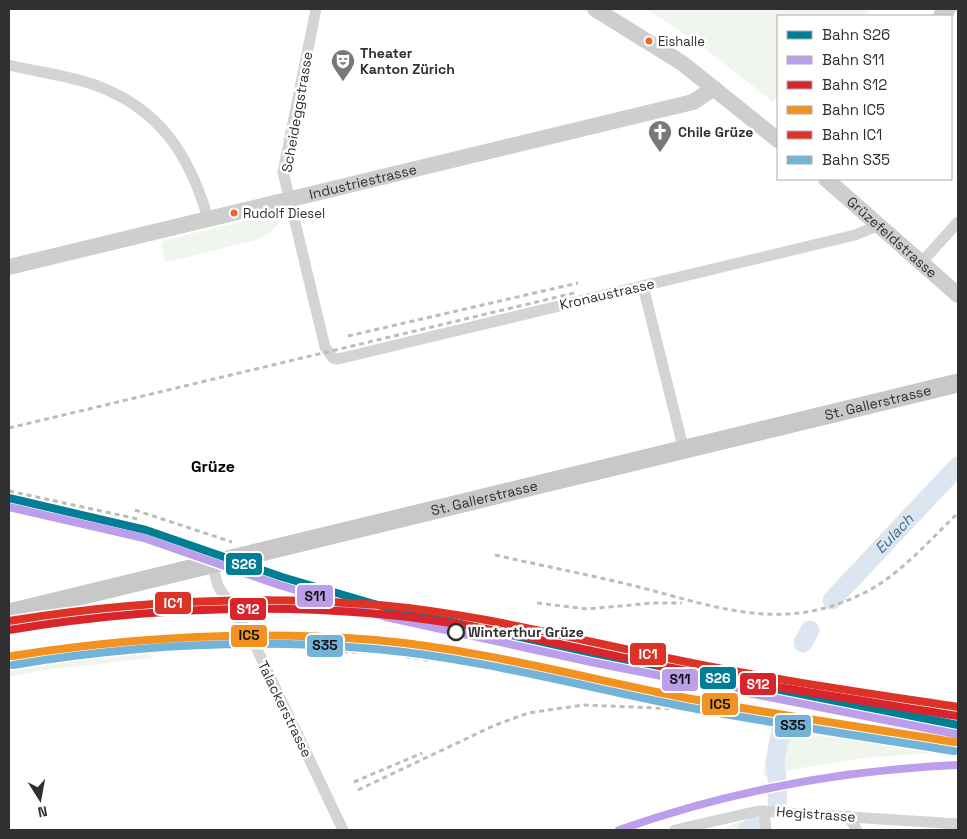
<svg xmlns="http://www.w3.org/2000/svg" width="967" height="839" font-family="'Space Grotesk',sans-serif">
  <rect width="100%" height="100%" fill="#fff"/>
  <g fill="#f0f5ed">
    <polygon points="646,9 871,9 864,16 778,16 778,96 773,102 698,43"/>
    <polygon points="270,215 276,216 280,222 268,234 257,240 167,262 164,260 161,244 164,240"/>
    <polygon points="144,639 152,658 44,670 9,677 9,655 29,651"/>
    <polygon points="774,719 958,746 958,751 866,758 788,770 787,772 765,776 763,775"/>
    <polygon points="752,819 759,830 723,830 733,824"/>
  </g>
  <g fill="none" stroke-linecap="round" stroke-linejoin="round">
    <g stroke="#dce6f0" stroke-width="19">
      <path id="s1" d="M832,600L958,466"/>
      <polyline points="803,643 810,630"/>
      <polyline points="777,803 778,788 775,761 783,721"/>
      <polyline points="747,830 755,826"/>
    </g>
    <g stroke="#d4d4d4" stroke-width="11">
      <polyline points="316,9 283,172 325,347 333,358 338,359 855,235 879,225"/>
      <path d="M9,65C37,72 67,75 95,85C159,108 190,155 208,219"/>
      <polyline points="921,263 958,222"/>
      <polyline points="643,286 684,451"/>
      <polyline points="212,564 218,586 254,643 343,830"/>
      <polyline points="764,811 766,830"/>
      <polyline points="848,816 857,830"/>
      <polyline points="675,830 758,811 958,824"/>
    </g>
    <g stroke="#cecece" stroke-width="16">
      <polyline points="595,9 682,63 778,140"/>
      <polyline points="941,16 948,9"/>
      <path id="s2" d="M826,179L958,295"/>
      <path id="s3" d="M9,267L693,102L714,88"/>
    </g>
    <path stroke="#c8c8c8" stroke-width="19" id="s4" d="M9,613L958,383"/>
    <g stroke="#bcbcbc" stroke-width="3" stroke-dasharray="5 4" stroke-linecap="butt">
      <polyline points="348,336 578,283"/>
      <polyline points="9,428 574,293"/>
      <polyline points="9,491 138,519"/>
      <polyline points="135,510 232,542"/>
      <path d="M495,555C543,566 591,575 639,587C723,609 790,635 873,588C905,569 931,539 958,513"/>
      <polyline points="537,603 587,609 653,603 682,603"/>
      <polyline points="316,651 382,653 433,661"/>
      <polyline points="354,782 422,753"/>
      <polyline points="358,790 493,726 528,713 583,705 682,709"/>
    </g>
    <g stroke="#fff" stroke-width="11">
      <polyline id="rail-1" points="9,498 146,530 282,577 388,608 593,653 958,725"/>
    </g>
    <g stroke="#fff" stroke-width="11">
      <g id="rail-2">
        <polyline points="9,507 144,538 279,585 386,617 591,662 956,734"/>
        <path d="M619,830C729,791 842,770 958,765"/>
      </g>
    </g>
    <g stroke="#fff" stroke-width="11">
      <path id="rail-3" d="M9,630C131,610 255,603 379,614C481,623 582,650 682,670C774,688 866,701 958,716"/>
    </g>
    <g stroke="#fff" stroke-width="11">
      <path id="rail-4" d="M12,656C132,637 253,630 375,640C477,649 576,676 676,696C769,714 862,727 955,742"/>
    </g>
    <g stroke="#fff" stroke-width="11">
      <path id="rail-5" d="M9,621C132,601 255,595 379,605C481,614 582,641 682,661C774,680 866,693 958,707"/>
    </g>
    <g stroke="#fff" stroke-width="11">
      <path id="rail-6" d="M13,665C133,645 254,638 375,649C477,658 576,685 676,705C768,723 861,736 954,751"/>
    </g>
    <use href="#rail-1" stroke="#007e94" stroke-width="8"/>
    <use href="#rail-2" stroke="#bc9eea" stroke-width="8"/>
    <use href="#rail-3" stroke="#d8242b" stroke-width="8"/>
    <use href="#rail-4" stroke="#f29220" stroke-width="8"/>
    <use href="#rail-5" stroke="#dd3327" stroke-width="8"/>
    <use href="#rail-6" stroke="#73b3d7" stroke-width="8"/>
  </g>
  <defs>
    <g id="theatre-pin" transform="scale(1.25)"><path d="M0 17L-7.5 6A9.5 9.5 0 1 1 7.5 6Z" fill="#787878" stroke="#fff"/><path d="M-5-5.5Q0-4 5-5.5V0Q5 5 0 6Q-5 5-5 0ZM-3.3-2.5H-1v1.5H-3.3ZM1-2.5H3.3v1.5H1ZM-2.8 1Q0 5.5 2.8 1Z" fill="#fff"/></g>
    <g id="church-pin" transform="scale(1.25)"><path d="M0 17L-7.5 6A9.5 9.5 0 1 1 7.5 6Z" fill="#787878" stroke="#fff"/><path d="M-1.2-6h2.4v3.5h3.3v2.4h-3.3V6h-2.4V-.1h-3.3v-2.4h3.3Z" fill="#fff"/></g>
  </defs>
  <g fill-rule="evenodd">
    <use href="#theatre-pin" x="343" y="61"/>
    <use href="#church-pin" x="660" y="132"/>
  </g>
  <g fill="#f26522" stroke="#fff" stroke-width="2">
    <circle cx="649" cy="41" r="4.5"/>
    <circle cx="234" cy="213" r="4.5"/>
  </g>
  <circle fill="#fff" stroke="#303030" stroke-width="2.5" cx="456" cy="632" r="8"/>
  <g text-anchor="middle" stroke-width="5" stroke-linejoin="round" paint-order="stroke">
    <g font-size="13" fill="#303030" stroke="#fff" text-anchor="start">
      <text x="658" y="46">Eishalle</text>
      <text x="243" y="218">Rudolf Diesel</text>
    </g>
    <g font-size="14" font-weight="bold" fill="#303030" stroke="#fff" text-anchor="start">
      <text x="360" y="58">Theater<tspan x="360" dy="16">Kanton Zürich</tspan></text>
      <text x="678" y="137">Chile Grüze</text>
    </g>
    <g font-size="14" fill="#303030" stroke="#fff">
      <text transform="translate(297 112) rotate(-80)" y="5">Scheideggstrasse</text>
      <text dy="5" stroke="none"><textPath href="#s3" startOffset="364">Industriestrasse</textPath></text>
      <text dy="5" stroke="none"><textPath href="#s2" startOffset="88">Grüzefeldstrasse</textPath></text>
      <text transform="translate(607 294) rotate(-13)" y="5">Kronaustrasse</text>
      <text dy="5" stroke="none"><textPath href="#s4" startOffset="894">St. Gallerstrasse</textPath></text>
      <text dy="5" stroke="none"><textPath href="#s4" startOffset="489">St. Gallerstrasse</textPath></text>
      <text transform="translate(285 709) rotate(64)" y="5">Talackerstrasse</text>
      <text transform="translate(816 814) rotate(4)" y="5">Hegistrasse</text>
    </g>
    <g font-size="14" font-weight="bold" fill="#303030" stroke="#fff" text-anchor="start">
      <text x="468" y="637">Winterthur Grüze</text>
    </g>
    <g font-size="15" font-style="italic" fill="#44678c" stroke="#fff">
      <text dy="5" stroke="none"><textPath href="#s1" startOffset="91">Eulach</textPath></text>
    </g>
    <g font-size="16" font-weight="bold" fill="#000" stroke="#fff">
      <text x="213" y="472">Grüze</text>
    </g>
  </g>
  <g stroke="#fff" stroke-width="2">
    <rect x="225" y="552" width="38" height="24" rx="5" fill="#007e94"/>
    <rect x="296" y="584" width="38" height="24" rx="5" fill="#bc9eea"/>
    <rect x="154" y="591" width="38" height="24" rx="5" fill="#dd3327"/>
    <rect x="229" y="597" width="38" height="24" rx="5" fill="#d8242b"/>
    <rect x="230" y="624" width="38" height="24" rx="5" fill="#f29220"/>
    <rect x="306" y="634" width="38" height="24" rx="5" fill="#73b3d7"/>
    <rect x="629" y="642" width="38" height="24" rx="5" fill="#dd3327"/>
    <rect x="699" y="666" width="38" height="24" rx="5" fill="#007e94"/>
    <rect x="661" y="668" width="38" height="24" rx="5" fill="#bc9eea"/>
    <rect x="739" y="672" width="38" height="24" rx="5" fill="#d8242b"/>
    <rect x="701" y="692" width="38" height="24" rx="5" fill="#f29220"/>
    <rect x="774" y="714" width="38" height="24" rx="5" fill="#73b3d7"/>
  </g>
  <g font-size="14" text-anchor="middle" font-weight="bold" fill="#fff">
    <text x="244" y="569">S26</text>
    <text x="173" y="608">IC1</text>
    <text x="248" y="614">S12</text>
    <text x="648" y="659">IC1</text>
    <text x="718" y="683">S26</text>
    <text x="758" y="689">S12</text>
  </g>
  <g font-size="14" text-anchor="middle" font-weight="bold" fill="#111">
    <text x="315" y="601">S11</text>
    <text x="249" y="640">IC5</text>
    <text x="325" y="650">S35</text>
    <text x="680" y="684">S11</text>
    <text x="720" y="709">IC5</text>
    <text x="793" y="730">S35</text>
  </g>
  <rect width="967" height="839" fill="none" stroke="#303030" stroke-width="20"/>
  <rect x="777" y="15" width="175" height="165" fill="#ffffff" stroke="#acacac"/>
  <rect x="787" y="31" width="25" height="8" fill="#007e94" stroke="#acacac"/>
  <text x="822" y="40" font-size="15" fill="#303030">Bahn S26</text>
  <rect x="787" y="56" width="25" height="8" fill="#bc9eea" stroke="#acacac"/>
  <text x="822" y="65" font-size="15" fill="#303030">Bahn S11</text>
  <rect x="787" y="81" width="25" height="8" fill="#d8242b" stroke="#acacac"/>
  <text x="822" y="90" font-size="15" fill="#303030">Bahn S12</text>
  <rect x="787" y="106" width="25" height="8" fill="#f29220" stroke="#acacac"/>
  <text x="822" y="115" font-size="15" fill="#303030">Bahn IC5</text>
  <rect x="787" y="131" width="25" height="8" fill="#dd3327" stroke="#acacac"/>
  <text x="822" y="140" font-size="15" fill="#303030">Bahn IC1</text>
  <rect x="787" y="156" width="25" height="8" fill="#73b3d7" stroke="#acacac"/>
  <text x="822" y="165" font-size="15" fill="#303030">Bahn S35</text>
  <g transform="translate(40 799) rotate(169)" stroke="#ffffff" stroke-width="4" paint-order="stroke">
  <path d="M0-4L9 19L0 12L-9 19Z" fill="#303030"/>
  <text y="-8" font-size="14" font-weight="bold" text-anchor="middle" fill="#303030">N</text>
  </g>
</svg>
